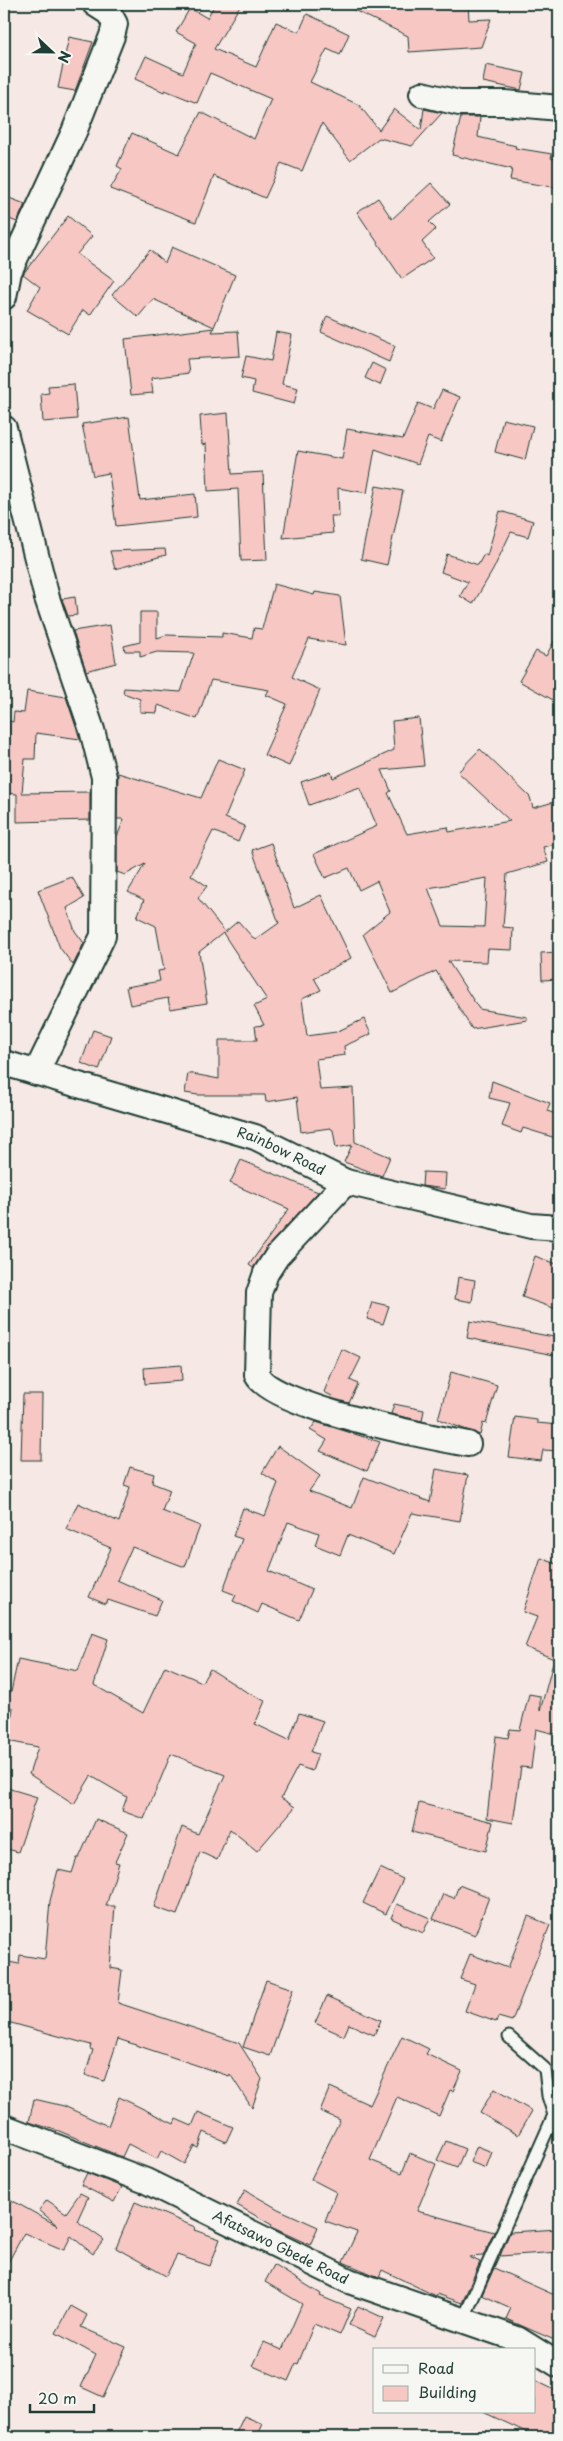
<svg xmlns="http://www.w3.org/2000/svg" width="563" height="2441" font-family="'Playpen Sans',sans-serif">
  <rect width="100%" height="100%" fill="#f6e8e4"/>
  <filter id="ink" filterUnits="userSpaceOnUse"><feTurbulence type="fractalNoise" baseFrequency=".02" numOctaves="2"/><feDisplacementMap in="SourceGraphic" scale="10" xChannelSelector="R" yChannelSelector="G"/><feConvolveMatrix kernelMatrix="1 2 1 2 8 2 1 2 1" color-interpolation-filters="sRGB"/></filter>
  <g filter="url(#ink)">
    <g fill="#f7c7c4" stroke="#1f3d34" fill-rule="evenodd">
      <polygon points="215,4 241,4 214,49 256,67 276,22 299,32 307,14 349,34 340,55 327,49 310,82 359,105 379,130 394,109 421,130 424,109 442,113 412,146 379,138 350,160 322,123 302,171 281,163 265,198 214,176 196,222 110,189 122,169 117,166 132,133 179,154 201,112 254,139 271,99 210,73 197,103 165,90 164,92 135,79 146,56 183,73 196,43 176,32 190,8 207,18"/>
      <polygon points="341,4 468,4 469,20 491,19 481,47 409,52 408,36"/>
      <polygon points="69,37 93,42 75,91 58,88"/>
      <polygon points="486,65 525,73 521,90 483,82"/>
      <polygon points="461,117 480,117 478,137 516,146 515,148 552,154 551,158 559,160 559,188 510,180 512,169 452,155"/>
      <polygon points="431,183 450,204 429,222 436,229 422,242 433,258 402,279 357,212 378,198 392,219"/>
      <polygon points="4,196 25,204 17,222 4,217"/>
      <polygon points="68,216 92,236 77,254 114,281 90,315 83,310 68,334 27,310 40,287 23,274"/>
      <polygon points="172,247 235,275 214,327 153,299 138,317 112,295 150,250 165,263"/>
      <polygon points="327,316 395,346 389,362 321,332"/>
      <polygon points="214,328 212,332 238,331 240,356 187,359 189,373 151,378 153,393 131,395 125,339"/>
      <polygon points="276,332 292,335 282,384 298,388 294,404 252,393 254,381 241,378 246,356 271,361"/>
      <polygon points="372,363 386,370 380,385 365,378"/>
      <polygon points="74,384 77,419 43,422 41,394 49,393 48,386"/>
      <polygon points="442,390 460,397 441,442 428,437 418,464 375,449 367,493 338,488 339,516 331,516 333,533 283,538 298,451 342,459 347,429 403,439 418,403 433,409"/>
      <polygon points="228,413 232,474 263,472 267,560 241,561 238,489 208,491 206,444 202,445 200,416"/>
      <polygon points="129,417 140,500 195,494 197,517 116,526 109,473 93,476 82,424"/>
      <polygon points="503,419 533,426 525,460 495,452"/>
      <polygon points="376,486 403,491 387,565 361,559"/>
      <polygon points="500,511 533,521 528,537 511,532 493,570 473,604 460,596 468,582 441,572 447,554 478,565 484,554 487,556"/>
      <polygon points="165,549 166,555 115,569 110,551"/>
      <polygon points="274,584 314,595 315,592 340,596 346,645 309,639 292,677 320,690 289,766 264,755 287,704 266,695 269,690 211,680 197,719 158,705 157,713 140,712 140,699 123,693 124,688 181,692 194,653 157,652 140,657 140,651 125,651 124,646 140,642 140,612 157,612 157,638 166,635 222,637 222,633 252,638 254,628 262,629"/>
      <polygon points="75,597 77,615 68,616 62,599"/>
      <polygon points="110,625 116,663 86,671 73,631"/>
      <polygon points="559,632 559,689 553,700 519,681 536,651 546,656"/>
      <polygon points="27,691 66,697 80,739 36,733 35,759 25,759 22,793 90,792 90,820 17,822 17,794 5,793 9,758 9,721 13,722 14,712 24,713"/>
      <path d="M419,718L424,766L382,770L391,791L388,793L407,834L448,827L449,832L510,821L458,772L480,749L530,797L533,808L557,801L559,812V843L543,847L548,862L507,874L503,927L513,928L512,950L488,949L487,962L448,961L479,1009L527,1017V1020L472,1029L436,971L392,993L363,934L390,912L377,881L359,890L349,868L325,878L314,854L377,826L360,787L309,805L301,782L331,772L333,778L394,750L392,721ZM487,878L484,927L443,926L428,888Z"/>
      <polygon points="218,759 245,770 225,818 245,826 238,842 213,831 191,875 207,886 198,898 225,932 238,921 255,940 279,923 252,850 271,843 294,908 321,895 351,958 314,978 321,990 302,999 307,1036 336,1032 364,1019 371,1034 344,1046 345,1055 316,1059 320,1090 353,1088 355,1142 390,1157 382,1176 344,1162 352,1145 336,1148 333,1130 330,1128 301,1132 297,1097 266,1102 265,1095 198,1095 185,1093 188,1073 219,1079 219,1040 257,1040 255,1026 264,1025 254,1006 267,1000 223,933 199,952 207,1003 170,1009 168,998 130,1005 126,987 160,981 158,971 164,970 156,926 137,917 144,900 128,892 145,864 125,875 117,872 117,837 124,819 117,819 118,773 201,798"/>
      <polygon points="72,877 84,898 67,908 75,931 84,943 73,965 60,948 38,890"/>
      <polygon points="559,952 559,979 542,980 541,953"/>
      <polygon points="93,1030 111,1036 99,1070 81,1063"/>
      <polygon points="492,1081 550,1103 547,1111 559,1115 559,1139 523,1128 521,1133 502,1126 510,1103 489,1098"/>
      <polygon points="241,1160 318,1192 267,1247 253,1268 249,1265 289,1209 230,1183"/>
      <polygon points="423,1172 446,1173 445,1189 422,1186"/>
      <polygon points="535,1256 559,1265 559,1310 522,1297"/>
      <polygon points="458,1277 475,1280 472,1302 455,1299"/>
      <polygon points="372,1302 389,1306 383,1324 367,1319"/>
      <polygon points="470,1321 559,1338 559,1356 467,1338"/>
      <polygon points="342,1349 361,1358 350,1380 358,1384 349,1403 331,1398 332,1396 324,1392"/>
      <polygon points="181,1365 182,1381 145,1384 144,1368"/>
      <polygon points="451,1372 497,1385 486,1424 483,1423 480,1435 438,1419"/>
      <polygon points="23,1394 42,1394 41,1460 21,1460"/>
      <polygon points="394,1404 424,1410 422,1421 391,1414"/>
      <polygon points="515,1417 537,1420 537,1423 559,1425 559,1451 543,1450 541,1461 509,1457"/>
      <polygon points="316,1422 380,1442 367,1471 320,1451 327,1440 310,1430"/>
      <polygon points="278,1446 320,1476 309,1491 352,1508 364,1477 430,1502 436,1469 468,1475 460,1521 412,1513 394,1554 348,1535 340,1555 315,1545 319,1533 288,1522 269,1571 312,1590 299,1620 262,1604 258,1613 233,1601 236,1595 223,1590 242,1539 233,1536 243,1508 265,1516 278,1483 262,1473"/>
      <polygon points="130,1467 154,1474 152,1483 170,1490 162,1511 200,1526 185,1567 132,1547 117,1580 162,1600 155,1616 108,1600 105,1604 89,1597 111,1548 66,1529 78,1503 119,1522 130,1487 124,1485"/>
      <polygon points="541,1558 559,1565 559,1735 536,1729 531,1768 521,1767 513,1823 487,1818 496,1736 508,1738 510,1729 520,1730 529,1694 540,1696 540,1711 554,1659 525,1647 537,1617 523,1612"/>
      <polygon points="92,1633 108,1639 94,1685 143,1713 165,1666 202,1682 210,1669 245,1691 265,1701 255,1724 289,1740 299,1713 323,1721 311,1752 318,1754 312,1771 298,1766 281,1798 295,1807 257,1851 230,1829 217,1860 200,1852 177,1915 154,1907 182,1827 198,1834 225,1775 171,1754 144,1819 122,1811 127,1797 91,1776 74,1804 29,1774 38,1747 7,1741 13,1708 4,1707 4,1690 11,1692 18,1659 78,1671"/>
      <polygon points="4,1787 37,1797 18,1852 4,1848"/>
      <polygon points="419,1803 493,1822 486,1851 412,1832"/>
      <polygon points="96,1819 128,1833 115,1862 119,1863 106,1906 115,1906 110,1968 122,1970 118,2003 239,2043 262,2079 252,2108 230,2074 229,2076 118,2039 104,2081 85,2075 93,2050 90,2049 91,2045 4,2021 4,1961 19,1964 20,1955 45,1959 50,1901 58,1870 72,1873 77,1858 79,1858"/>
      <polygon points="380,1868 403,1879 386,1914 363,1903"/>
      <polygon points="459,1885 489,1897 475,1935 433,1919 443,1894 454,1898"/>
      <polygon points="397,1904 430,1918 423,1933 391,1918"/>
      <polygon points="528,1916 550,1925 512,2021 498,2017 496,2022 465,2011 475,1984 460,1979 470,1954 508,1968"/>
      <polygon points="266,1980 293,1989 270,2056 243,2047"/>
      <polygon points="327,1996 381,2020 374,2035 349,2024 344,2036 315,2023"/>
      <polygon points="402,2036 429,2049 426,2054 462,2071 453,2091 450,2090 439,2116 397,2097 370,2160 402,2173 410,2153 436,2164 417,2211 494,2232 483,2256 469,2257 480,2262 462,2303 437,2294 436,2296 382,2270 379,2277 343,2262 357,2232 325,2221 336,2192 311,2179 340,2120 320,2111 330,2087 370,2105"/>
      <polygon points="494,2089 532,2111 518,2135 480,2113"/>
      <polygon points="119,2097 174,2124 176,2119 192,2126 198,2112 233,2127 226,2142 204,2132 198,2148 194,2146 184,2164 161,2151 157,2159 128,2144 122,2157 59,2131 29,2122 34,2099 64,2106 108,2126"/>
      <polygon points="446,2141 465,2149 457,2168 437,2160"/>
      <polygon points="477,2146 492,2152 486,2168 470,2162"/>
      <polygon points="87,2173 122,2187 114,2202 81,2185"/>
      <polygon points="245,2190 278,2209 318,2227 310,2245 271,2227 272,2225 237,2205"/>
      <polygon points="80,2193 88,2197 77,2221 104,2240 93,2254 71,2236 64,2250 24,2233 4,2270 4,2196 58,2226 39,2210 47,2200 66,2213"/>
      <polygon points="135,2202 195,2227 194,2230 220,2239 210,2266 177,2255 166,2276 116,2248"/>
      <polygon points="559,2229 559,2252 500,2256 510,2232"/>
      <polygon points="274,2265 321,2294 320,2296 351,2309 340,2335 314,2324 298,2364 296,2363 288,2381 253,2366 264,2342 282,2350 302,2304 265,2282"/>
      <polygon points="494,2268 559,2297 559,2342 506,2319 511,2308 482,2295"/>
      <polygon points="71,2306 87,2315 81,2327 126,2347 103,2397 81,2387 96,2355 56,2333"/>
      <polygon points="358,2306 384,2318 375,2337 349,2325"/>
      <polygon points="534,2380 559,2392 559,2437 537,2437 483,2412 534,2412"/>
      <polygon points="244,2416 263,2424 257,2437 234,2437"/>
    </g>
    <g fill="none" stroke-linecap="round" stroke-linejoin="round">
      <g stroke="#1f3d34" stroke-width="15">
        <polyline id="service" points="463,2320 554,2115 548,2096 545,2069 509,2037"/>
      </g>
      <g stroke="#1f3d34" stroke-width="28">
        <g id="minor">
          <polyline points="422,94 459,103 505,103 559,108"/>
          <polyline points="4,297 9,272 74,132 112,36 115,24 109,13 95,4"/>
          <polyline points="4,428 47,598 92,730 104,777 103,936 36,1073"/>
          <path id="s1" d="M4,1063L255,1137L346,1182L531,1226L559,1228"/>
          <path d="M346,1182L277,1256L266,1273L259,1293L257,1375C273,1407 430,1437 468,1444"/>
          <path id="s2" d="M4,2127L146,2181L349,2281L517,2339L559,2365"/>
        </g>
      </g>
      <use href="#service" stroke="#f6f6f2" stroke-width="11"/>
      <use href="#minor" stroke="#f6f6f2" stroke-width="24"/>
    </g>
  </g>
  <g text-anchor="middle" stroke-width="5" stroke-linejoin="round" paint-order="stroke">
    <g font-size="14" fill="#1f3d34" stroke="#f6f6f2">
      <text dy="5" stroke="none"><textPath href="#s1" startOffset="291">Rainbow Road</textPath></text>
      <text dy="5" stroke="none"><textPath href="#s2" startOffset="302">Afatsawo Gbede Road</textPath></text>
    </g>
  </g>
  <rect width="563" height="2441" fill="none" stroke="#f6f6f2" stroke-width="20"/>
  <rect x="10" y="10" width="543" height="2421" fill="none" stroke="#1f3d34" stroke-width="2" filter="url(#ink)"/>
  <rect x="373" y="2348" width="162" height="65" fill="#f6f6f2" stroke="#a0aca6"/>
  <rect x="383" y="2365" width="25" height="8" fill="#f6f6f2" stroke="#a0aca6"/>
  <text x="418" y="2374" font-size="15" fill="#1f3d34">Road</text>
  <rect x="383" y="2386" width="25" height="15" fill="#f7c7c4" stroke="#a0aca6"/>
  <text x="418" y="2398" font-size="15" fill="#1f3d34">Building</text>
  <g transform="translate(52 52) rotate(112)" stroke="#f6f6f2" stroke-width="4" paint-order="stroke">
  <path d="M0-4L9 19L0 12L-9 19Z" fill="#1f3d34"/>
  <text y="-8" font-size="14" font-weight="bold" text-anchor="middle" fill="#1f3d34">N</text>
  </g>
  <path d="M30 2404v8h64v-8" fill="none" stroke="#1f3d34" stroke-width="2.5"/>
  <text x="38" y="2404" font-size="15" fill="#1f3d34" stroke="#f6f6f2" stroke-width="4" paint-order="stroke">20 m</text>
</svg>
